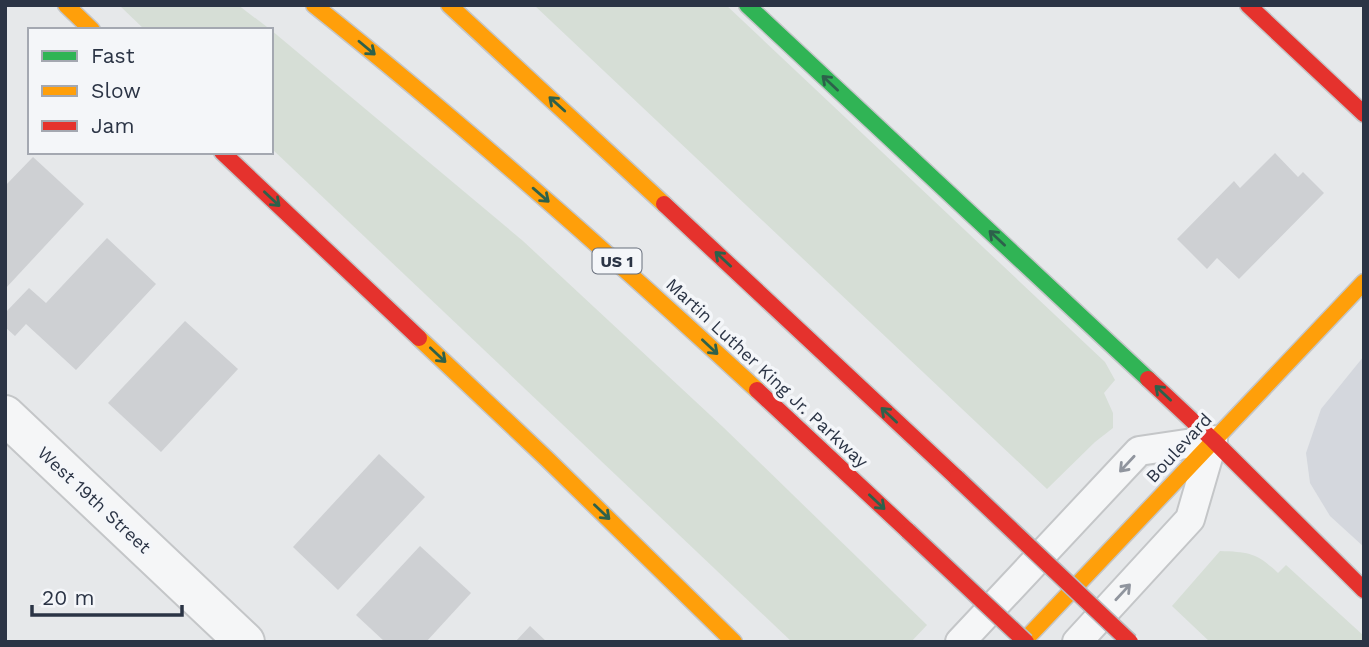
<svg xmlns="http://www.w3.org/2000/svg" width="1369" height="647" font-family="'Work Sans',sans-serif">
  <rect width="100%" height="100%" fill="#e6e8ea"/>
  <polygon fill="#d4d7dd" points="1364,356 1364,547 1330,516 1310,483 1306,453 1321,409"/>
  <g fill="#d6ded6">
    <polygon points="119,5 238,5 271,30 145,30"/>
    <polygon points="534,5 726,5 1105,362 1115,380 1104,393 1113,413 1113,428 1095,442 1047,489"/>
    <polygon points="271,30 523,241 723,427 927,625 911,642 792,642 271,148"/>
    <path d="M1220,551C1249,552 1257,553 1278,573L1286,565L1364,636V642H1210L1172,606Z"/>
  </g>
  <g fill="#ced0d3">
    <polygon points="1275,153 1298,177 1303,172 1324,193 1239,279 1217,258 1207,269 1177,239 1234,181 1240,188"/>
    <polygon points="33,157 84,204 5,289 5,186"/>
    <polygon points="107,238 156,284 76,370 26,324 15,336 5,327 5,313 29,288 46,303"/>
    <polygon points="185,321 238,369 161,452 108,403"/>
    <polygon points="379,454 425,497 338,590 293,547"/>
    <polygon points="420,546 471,593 426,642 385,642 356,615"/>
    <polygon points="530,626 547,642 515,642"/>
  </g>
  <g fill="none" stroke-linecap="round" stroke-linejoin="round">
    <g stroke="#c4c6c8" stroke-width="32">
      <polyline id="lane" points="960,642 1139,451 1213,440 1190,519 1077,642"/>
    </g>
    <g stroke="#c4c6c8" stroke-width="42">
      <polyline id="street" points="5,415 245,642"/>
    </g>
    <g stroke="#c4c6c8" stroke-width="19">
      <polyline id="fast" points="747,5 1148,379"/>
    </g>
    <g stroke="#c4c6c8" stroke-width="19">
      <g id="slow">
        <polyline points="66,5 92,30"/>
        <path d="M314,5C467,127 613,257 757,390"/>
        <polyline points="449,5 664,204"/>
        <polyline points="419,338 547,459 734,642"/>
        <polyline points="1023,642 1364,282"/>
      </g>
    </g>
    <g stroke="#c4c6c8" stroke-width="19">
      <g id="jam">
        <polyline points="1248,5 1364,114"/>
        <polyline points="222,152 419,338"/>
        <polyline points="664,204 957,478"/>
        <polyline points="1148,379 1213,440 1364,590"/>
        <polyline points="757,390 908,531"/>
      </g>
    </g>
    <use href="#lane" stroke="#f5f6f7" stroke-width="28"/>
    <use href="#street" stroke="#f5f6f7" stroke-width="38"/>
    <use href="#fast" stroke="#30b455" stroke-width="16"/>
    <use href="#slow" stroke="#ff9f0a" stroke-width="16"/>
    <use href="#jam" stroke="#e5322d" stroke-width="16"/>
    <g stroke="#b8bbbf" stroke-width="19" stroke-linecap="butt">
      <g id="jam-bridge">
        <polyline points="957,478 1130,642"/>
        <polyline points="908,531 1026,642"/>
      </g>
    </g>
    <use href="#jam-bridge" stroke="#e5322d" stroke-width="16"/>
  </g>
  <defs><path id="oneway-shaft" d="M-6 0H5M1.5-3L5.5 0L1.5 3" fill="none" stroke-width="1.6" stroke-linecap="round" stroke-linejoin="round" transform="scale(1.75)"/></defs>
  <g stroke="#2d614b">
    <use href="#oneway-shaft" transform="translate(367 48) rotate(40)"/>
    <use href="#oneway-shaft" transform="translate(830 83) rotate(-137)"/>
    <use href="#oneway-shaft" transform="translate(557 104) rotate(-138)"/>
    <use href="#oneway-shaft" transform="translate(541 195) rotate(41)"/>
    <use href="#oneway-shaft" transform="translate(272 199) rotate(43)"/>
    <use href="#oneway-shaft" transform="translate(997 238) rotate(-137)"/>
    <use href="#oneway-shaft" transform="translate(723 259) rotate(-137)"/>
    <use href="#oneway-shaft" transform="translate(710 347) rotate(43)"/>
    <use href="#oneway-shaft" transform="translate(438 355) rotate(43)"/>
    <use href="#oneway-shaft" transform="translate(1163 393) rotate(-137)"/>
    <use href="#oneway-shaft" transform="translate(889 415) rotate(-137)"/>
    <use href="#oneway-shaft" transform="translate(877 502) rotate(43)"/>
    <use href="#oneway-shaft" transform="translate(602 512) rotate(44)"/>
  </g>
  <g stroke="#90959e">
    <use href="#oneway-shaft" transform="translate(1127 464) rotate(133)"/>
    <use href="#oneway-shaft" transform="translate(1123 592) rotate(-47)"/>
  </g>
  <g text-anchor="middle" stroke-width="7" stroke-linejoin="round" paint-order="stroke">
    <rect fill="#f4f6f9" stroke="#676e7b" stroke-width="2" x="592.5" y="248.5" width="49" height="25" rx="5"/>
    <g font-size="16" font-weight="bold" fill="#2b3445">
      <text x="617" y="267">US 1</text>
    </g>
    <g font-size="18" fill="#2b3445" stroke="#f4f6f9">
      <text transform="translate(767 373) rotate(43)" y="6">Martin Luther King Jr. Parkway</text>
      <text transform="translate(1179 448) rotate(-47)" y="6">Boulevard</text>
      <text transform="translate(94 500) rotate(43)" y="6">West 19th Street</text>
    </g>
  </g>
  <rect width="1369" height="647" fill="none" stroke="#2b3445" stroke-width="14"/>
  <rect x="28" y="28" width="245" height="126" fill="#f4f6f9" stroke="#a4a8b1" stroke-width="2"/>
  <rect x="42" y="51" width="35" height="10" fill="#30b455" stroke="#a4a8b1" stroke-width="2"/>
  <text x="91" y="63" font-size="21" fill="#2b3445">Fast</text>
  <rect x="42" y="86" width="35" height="10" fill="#ff9f0a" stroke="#a4a8b1" stroke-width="2"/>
  <text x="91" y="98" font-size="21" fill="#2b3445">Slow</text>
  <rect x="42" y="121" width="35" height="10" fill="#e5322d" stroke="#a4a8b1" stroke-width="2"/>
  <text x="91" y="133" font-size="21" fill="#2b3445">Jam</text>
  <path d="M32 605v10h150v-10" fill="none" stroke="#2b3445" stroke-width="3.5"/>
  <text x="42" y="605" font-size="21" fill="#2b3445" stroke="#f4f6f9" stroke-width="5" paint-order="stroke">20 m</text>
</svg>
